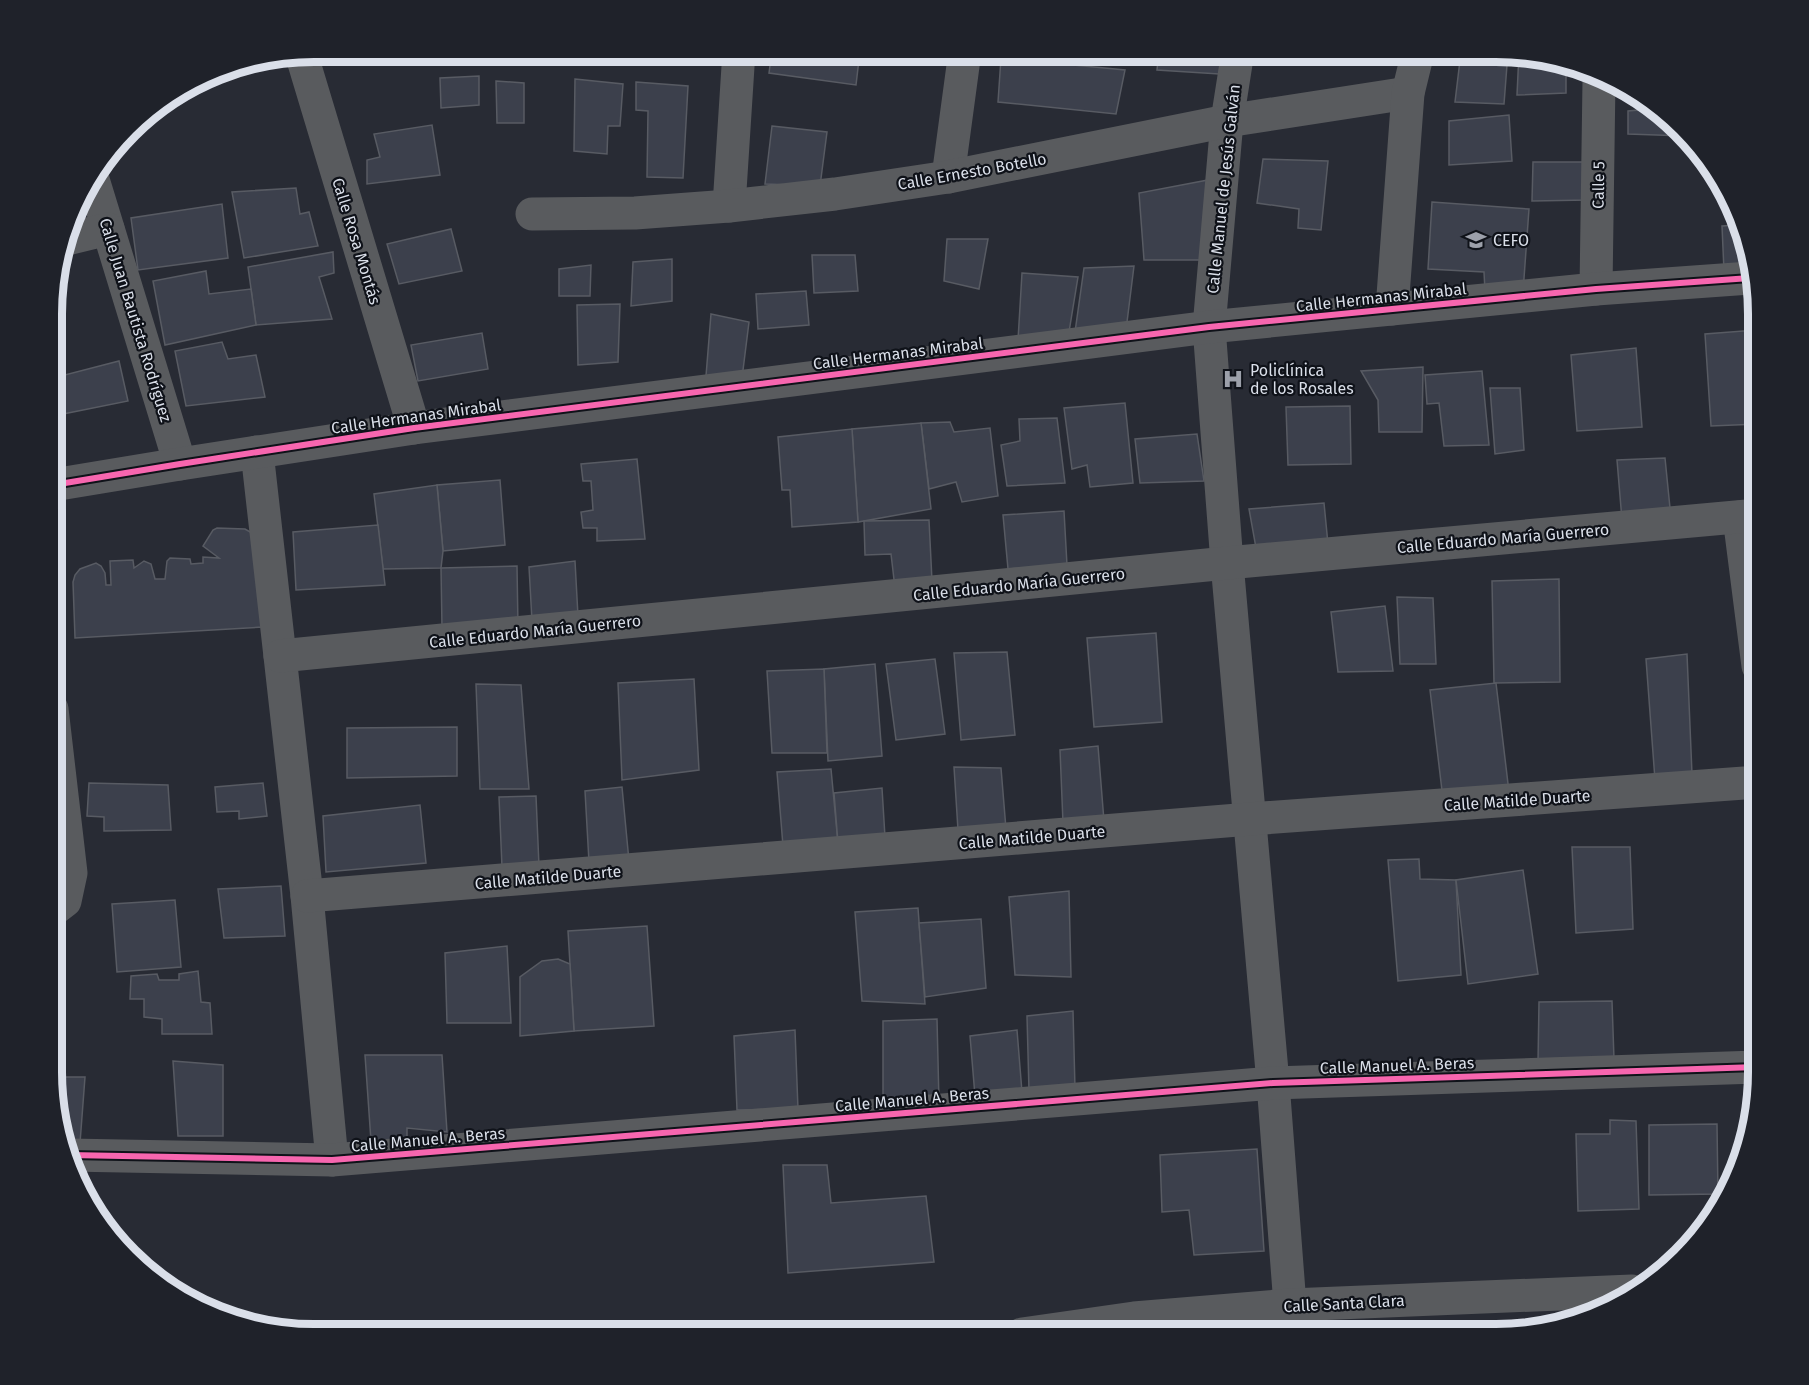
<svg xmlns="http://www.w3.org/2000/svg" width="1809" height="1385" font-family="'Fira Sans',sans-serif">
  <rect width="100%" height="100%" fill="#282b34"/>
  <g fill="#3c404c" stroke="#585b63" stroke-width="1.5">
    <polygon points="772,51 860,51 856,85 769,73"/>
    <polygon points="1017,51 1077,51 1076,59"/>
    <polygon points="1159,51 1222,51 1219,74 1157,70"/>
    <polygon points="1461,52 1508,52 1504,104 1455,102"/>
    <polygon points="1519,53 1566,64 1566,93 1517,95"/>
    <polygon points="1001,58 1125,70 1116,114 998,102"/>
    <polygon points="479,76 479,105 441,108 440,78"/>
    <polygon points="575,79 623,84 620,126 608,126 607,154 574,151"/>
    <polygon points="496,81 524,83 524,123 497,123"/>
    <polygon points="636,82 688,86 683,178 647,177 648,111 636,110"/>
    <polygon points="1639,98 1668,116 1684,136 1628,134 1628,111 1639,110"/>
    <polygon points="1509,115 1512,161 1449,165 1449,121"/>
    <polygon points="432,125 440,175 367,184 367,160 380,157 374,134"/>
    <polygon points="772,126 827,132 820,186 765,184"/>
    <polygon points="1263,159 1328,161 1321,230 1298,228 1299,209 1257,203"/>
    <polygon points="1533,162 1588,162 1588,200 1532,201"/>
    <polygon points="1208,180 1200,260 1144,260 1139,193"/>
    <polygon points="296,188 300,214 309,212 318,246 244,258 232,192"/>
    <polygon points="1432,202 1529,209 1523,292 1485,291 1484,272 1428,269"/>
    <polygon points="222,204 228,258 138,270 131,218"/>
    <polygon points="1737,225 1748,270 1724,271 1722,226"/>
    <polygon points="451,229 462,271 399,284 387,244"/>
    <polygon points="947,239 988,239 979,289 944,281"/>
    <polygon points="333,252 334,273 319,277 332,319 256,325 248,267"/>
    <polygon points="812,255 855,255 858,291 814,293"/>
    <polygon points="672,259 672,301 631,306 633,262"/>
    <polygon points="591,265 590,296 559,296 559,269"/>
    <polygon points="1134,266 1126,330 1075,332 1084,268"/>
    <polygon points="206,271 209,294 251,289 256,325 165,345 153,281"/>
    <polygon points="1022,273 1078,277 1068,338 1018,340"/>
    <polygon points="806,291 809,325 758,329 756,294"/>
    <polygon points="620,304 618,362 578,365 577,305"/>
    <polygon points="711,314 749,322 742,378 706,376"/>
    <polygon points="1756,330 1758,351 1758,424 1711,426 1705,334"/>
    <polygon points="482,333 488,369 418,381 411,345"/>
    <polygon points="222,342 228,359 256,355 265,397 186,406 175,351"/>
    <polygon points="1636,348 1642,427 1577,431 1571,355"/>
    <polygon points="119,361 128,401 53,416 53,378"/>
    <polygon points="1423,367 1422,432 1379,432 1378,400 1361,371"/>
    <polygon points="1482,371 1489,445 1444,446 1439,403 1427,404 1425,375"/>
    <polygon points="1490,388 1520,388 1524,450 1495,454"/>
    <polygon points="1125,403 1133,483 1090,487 1087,465 1072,469 1064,408"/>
    <polygon points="1350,406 1351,464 1288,465 1286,407"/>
    <polygon points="1057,418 1065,483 1007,486 1001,445 1020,441 1019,419"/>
    <polygon points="950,422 954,432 990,428 998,496 962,502 956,482 929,489 921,423"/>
    <polygon points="921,423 931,509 858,522 852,429"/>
    <polygon points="852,429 858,522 792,527 790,490 782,490 778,437"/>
    <polygon points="1197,434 1204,481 1140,483 1135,439"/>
    <polygon points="1665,458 1671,518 1622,520 1617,460"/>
    <polygon points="637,459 645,539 597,541 597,528 583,528 581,512 593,510 591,481 583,481 581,464"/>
    <polygon points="500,480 505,545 443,551 437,485"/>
    <polygon points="437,485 443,551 441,568 383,569 374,494"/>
    <polygon points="1324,503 1328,544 1256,548 1249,509"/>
    <polygon points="1064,511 1067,565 1008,569 1003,515"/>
    <polygon points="929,520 932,581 895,588 891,554 865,555 864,521"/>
    <polygon points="378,525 385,585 296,590 293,532"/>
    <polygon points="217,528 245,529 252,533 263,627 75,638 73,582 75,575 80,569 96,563 101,566 105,573 106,585 111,585 110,561 133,560 134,568 144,561 151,564 155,579 165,579 167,561 170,558 190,559 191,564 203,563 203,557 219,558 203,546 213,530"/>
    <polygon points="575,561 578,616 532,621 529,567"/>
    <polygon points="517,566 518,627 442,628 441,568"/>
    <polygon points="1559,579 1560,682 1494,683 1492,581"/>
    <polygon points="1397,597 1433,598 1436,664 1400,664"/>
    <polygon points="1385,606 1393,671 1338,672 1331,612"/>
    <polygon points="1156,633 1162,722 1094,727 1087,638"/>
    <polygon points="1007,652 1015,735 961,740 954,653"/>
    <polygon points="1687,654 1692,774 1655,780 1646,659"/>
    <polygon points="935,659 945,734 896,740 886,664"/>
    <polygon points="875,664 882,756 828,761 824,669"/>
    <polygon points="824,669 827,753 772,753 767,671"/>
    <polygon points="694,679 699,770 622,780 618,683"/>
    <polygon points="1496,683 1509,792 1443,799 1430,690"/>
    <polygon points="476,684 521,685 529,789 480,789"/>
    <polygon points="457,727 457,776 347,778 347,728"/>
    <polygon points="1098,746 1104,821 1063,823 1060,750"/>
    <polygon points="954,767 1001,768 1006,829 958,830"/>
    <polygon points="831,769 838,843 783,846 777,772"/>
    <polygon points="89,783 168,785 171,830 104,831 104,817 87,816"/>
    <polygon points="263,783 267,816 239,819 239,811 217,812 215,787"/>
    <polygon points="622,787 629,861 589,862 585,791"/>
    <polygon points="882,788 885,837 838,843 834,793"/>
    <polygon points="536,796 539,866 502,867 499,797"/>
    <polygon points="420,805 426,863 326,872 323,816"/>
    <polygon points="1572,847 1630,847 1633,929 1576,933"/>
    <polygon points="1419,859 1420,879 1456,880 1461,975 1398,981 1388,860"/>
    <polygon points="1523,870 1538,974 1468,984 1456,880"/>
    <polygon points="281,886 285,936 224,938 218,889"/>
    <polygon points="1069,891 1071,977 1015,975 1009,897"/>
    <polygon points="175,900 181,967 117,972 112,904"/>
    <polygon points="918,908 925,1004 862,1001 855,912"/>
    <polygon points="981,919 986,988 925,997 919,923"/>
    <polygon points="647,926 654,1026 574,1031 568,931"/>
    <polygon points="507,946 511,1023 447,1023 445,953"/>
    <polygon points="558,959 570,964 574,1031 520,1036 520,977 542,961"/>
    <polygon points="198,971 201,1002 210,1003 212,1034 162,1034 162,1019 144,1017 144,999 130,999 131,976 157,974 159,980 179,980 179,974"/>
    <polygon points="1612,1001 1614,1059 1538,1062 1539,1002"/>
    <polygon points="1073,1011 1075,1088 1029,1091 1027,1016"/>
    <polygon points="937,1019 939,1102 883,1105 883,1021"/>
    <polygon points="795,1030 798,1109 737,1110 734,1036"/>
    <polygon points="1017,1030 1022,1092 975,1096 970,1036"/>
    <polygon points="365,1055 442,1055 447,1132 407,1128 407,1142 371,1141"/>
    <polygon points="173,1061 223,1065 223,1136 178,1136"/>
    <polygon points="58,1077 85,1077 80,1143 66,1141 52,1091 57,1092"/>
    <polygon points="1610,1120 1636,1121 1639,1209 1578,1211 1576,1134 1610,1134"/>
    <polygon points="1717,1124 1718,1194 1649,1195 1649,1125"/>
    <polygon points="1257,1149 1264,1251 1194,1255 1189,1210 1162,1212 1160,1155"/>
    <polygon points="783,1165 827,1165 831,1203 926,1196 934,1262 788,1273"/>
  </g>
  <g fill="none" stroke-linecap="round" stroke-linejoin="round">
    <g stroke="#595b5e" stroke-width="33">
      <polyline points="1238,51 1227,121 1209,327 1227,563 1273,1083 1290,1305"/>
      <polyline points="301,53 414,428"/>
      <polyline points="92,176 180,464"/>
      <polyline points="948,177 965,51"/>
      <polyline points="729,206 739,51"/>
      <polyline points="532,214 635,213 729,206 835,194 948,177 1227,121 1408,93"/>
      <polyline points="67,239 108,229"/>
      <polyline points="1596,289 1599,80"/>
      <polyline points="1392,309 1408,93 1418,52"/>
      <polyline points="257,452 307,896 332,1160"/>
      <polyline points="53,485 180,464 414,428 1209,327 1596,289 1750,278"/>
      <polyline points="1739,517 1758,666"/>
      <polyline points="280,656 1227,563 1758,515"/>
      <polyline points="307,896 1250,819 1758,782"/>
      <polyline points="52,911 65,901 71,873 52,709"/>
      <polyline points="69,1155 332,1160 1273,1083 1757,1067"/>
      <polyline points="1022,1334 1134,1318 1290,1305 1632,1291"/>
    </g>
    <g stroke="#0f1219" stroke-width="10">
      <g id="cycleway">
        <polyline points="53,485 180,464 414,428 1209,327 1596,289 1750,278"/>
        <polyline points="69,1155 332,1160 1273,1083 1757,1067"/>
      </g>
    </g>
    <use href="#cycleway" stroke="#f766af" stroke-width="6"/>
  </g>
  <defs>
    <g id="school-bare" transform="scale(1.62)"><path d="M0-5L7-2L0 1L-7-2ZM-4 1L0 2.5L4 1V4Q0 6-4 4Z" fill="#9ca0aa" stroke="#0f1219" stroke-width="2.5" paint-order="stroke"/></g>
    <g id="hospital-bare" transform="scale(1.62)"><path d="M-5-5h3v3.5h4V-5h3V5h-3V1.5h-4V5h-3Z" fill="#9ca0aa" stroke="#0f1219" stroke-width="2.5" paint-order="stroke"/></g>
  </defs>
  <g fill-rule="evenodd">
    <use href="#school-bare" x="1476" y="240"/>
    <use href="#hospital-bare" x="1233" y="379"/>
  </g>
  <g text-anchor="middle" stroke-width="4.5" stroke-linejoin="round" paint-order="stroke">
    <g font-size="16" fill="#dadfe9" stroke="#0f1219">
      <text transform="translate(972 171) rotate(-10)" y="6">Calle Ernesto Botello</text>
      <text transform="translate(1598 185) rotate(-89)" y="6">Calle 5</text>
      <text transform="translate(1223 189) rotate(-84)" y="6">Calle Manuel de Jesús Galván</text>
      <text transform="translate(357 241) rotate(73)" y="6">Calle Rosa Montás</text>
      <text transform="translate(1381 297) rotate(-6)" y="6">Calle Hermanas Mirabal</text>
      <text transform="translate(136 320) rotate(73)" y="6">Calle Juan Bautista Rodríguez</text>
      <text transform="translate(898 353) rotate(-7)" y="6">Calle Hermanas Mirabal</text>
      <text transform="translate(416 416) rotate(-8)" y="6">Calle Hermanas Mirabal</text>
      <text transform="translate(1503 538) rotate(-5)" y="6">Calle Eduardo María Guerrero</text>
      <text transform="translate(1019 584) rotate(-6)" y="6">Calle Eduardo María Guerrero</text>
      <text transform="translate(535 631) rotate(-6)" y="6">Calle Eduardo María Guerrero</text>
      <text transform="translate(1517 800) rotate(-4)" y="6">Calle Matilde Duarte</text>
      <text transform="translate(1032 837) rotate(-5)" y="6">Calle Matilde Duarte</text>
      <text transform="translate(548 877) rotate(-5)" y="6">Calle Matilde Duarte</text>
      <text transform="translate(1397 1065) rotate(-2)" y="6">Calle Manuel A. Beras</text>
      <text transform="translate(912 1099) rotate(-5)" y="6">Calle Manuel A. Beras</text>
      <text transform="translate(428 1139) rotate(-5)" y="6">Calle Manuel A. Beras</text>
      <text transform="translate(1344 1303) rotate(-3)" y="6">Calle Santa Clara</text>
    </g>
    <g font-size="16" fill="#dadfe9" stroke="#0f1219" text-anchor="start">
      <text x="1493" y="246">CEFO</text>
      <text x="1250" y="376">Policlínica<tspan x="1250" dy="18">de los Rosales</tspan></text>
    </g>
  </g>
  <path d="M0 0H1809V1385H0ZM314 62H1496A252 252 0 0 1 1748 314V1072A252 252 0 0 1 1496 1324H314A252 252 0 0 1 62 1072V314A252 252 0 0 1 314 62Z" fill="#1f222a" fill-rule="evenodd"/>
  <path fill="none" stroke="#dadfe9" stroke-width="8" d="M314 62H1496A252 252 0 0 1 1748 314V1072A252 252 0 0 1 1496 1324H314A252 252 0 0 1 62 1072V314A252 252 0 0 1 314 62Z"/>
</svg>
